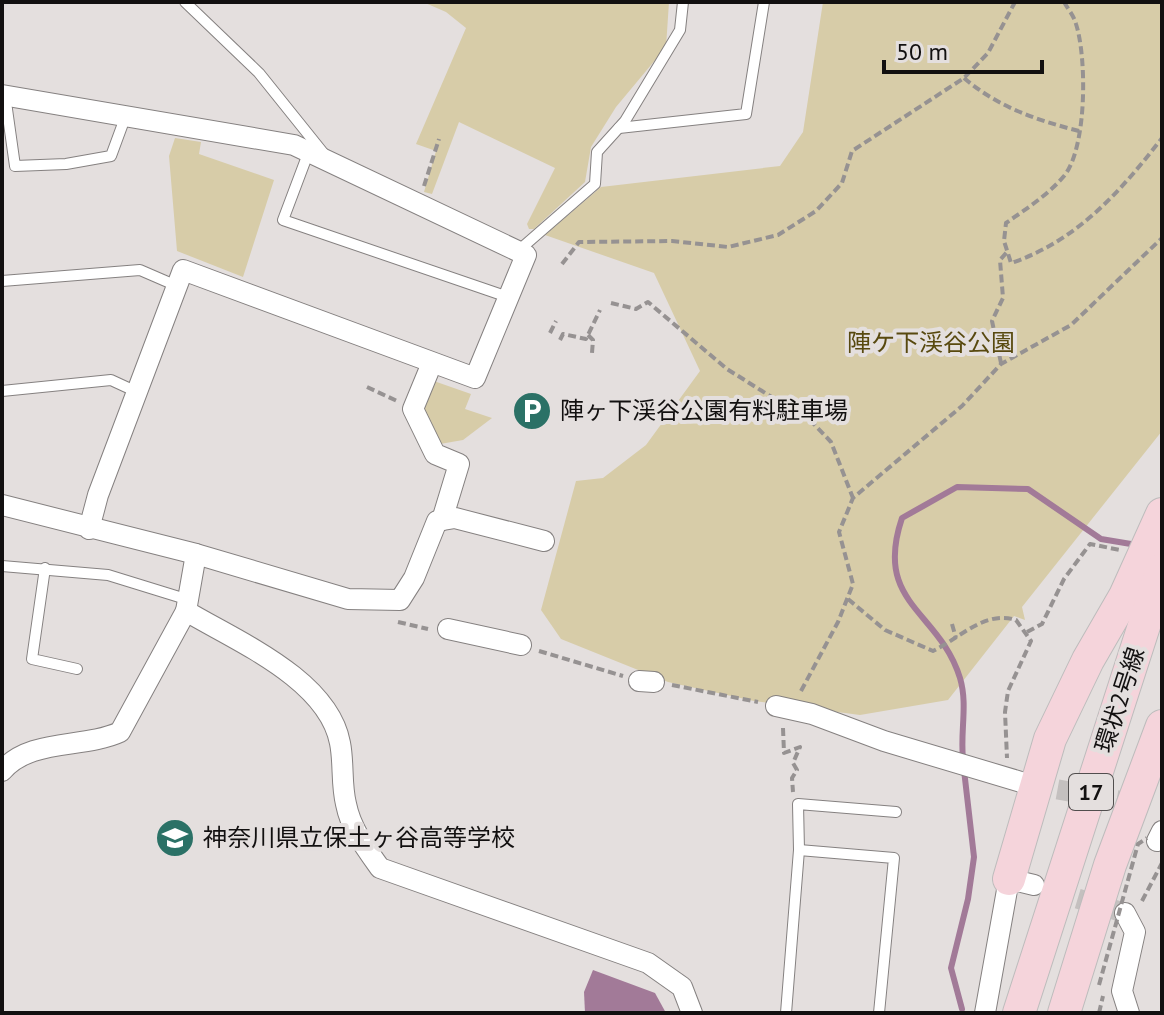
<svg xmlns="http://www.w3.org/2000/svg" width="1164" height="1015" font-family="'PT Sans','Noto Sans JP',sans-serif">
  <rect width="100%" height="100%" fill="#e4dfde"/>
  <g fill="#d7cca8">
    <polygon points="423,2 669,2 666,47 616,107 591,147 585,182 534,229 529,229 527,224 555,168 459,122 432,194 424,192 436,151 416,144 466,28 446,12"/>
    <polygon points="823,2 1162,2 1162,431 1022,607 1025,620 1014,616 948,700 860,715 754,701 668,682 561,639 541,610 576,481 603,478 646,445 700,371 654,273 545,235 601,187 780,166 803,132"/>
    <polygon points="175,138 201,142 199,154 274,180 243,277 177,251 169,156"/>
    <polygon points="431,380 471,394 465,409 492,418 463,440 440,444 421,402"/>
  </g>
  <polygon fill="#a27a98" points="593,970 655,993 666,1013 585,1013 584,992"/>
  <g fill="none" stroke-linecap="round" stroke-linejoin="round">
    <g stroke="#a27a98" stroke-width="6">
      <path d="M963,759C960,731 968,705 960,678C939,610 873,604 902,518L957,487L1028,489L1101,539L1137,545"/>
      <polyline points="962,1009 951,968 968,899 974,857 964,770"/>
    </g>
    <g stroke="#c4c0bf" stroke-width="20" stroke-dasharray="20 10" stroke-linecap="butt">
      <polyline points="1028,784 1132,803"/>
      <polyline points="1049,890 1125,913"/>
    </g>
    <g stroke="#858180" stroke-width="12">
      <g id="lane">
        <polyline points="185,2 259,73 324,154"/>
        <polyline points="5,95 15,166 66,164 111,156 125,118"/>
        <polyline points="619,128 746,114 764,2"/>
        <polyline points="309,151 283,220 508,297"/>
        <polyline points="518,251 595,184 597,152 625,121 680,30 683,2"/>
        <polyline points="2,281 140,270 177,286"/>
        <polyline points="2,391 111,380 137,392"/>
        <polyline points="2,566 108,575 189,600"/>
        <polyline points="45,568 32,659 77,669"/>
        <polyline points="799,850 894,858 879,1013"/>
        <polyline points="786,1013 799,850 798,804 896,812"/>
      </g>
    </g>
    <g stroke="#858180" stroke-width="22">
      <g id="street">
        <polyline points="2,95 294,145 526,255 475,378 183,270 98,495 89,529"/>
        <polyline points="432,363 413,409 435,454 459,464 442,520"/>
        <polyline points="2,505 196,554 348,599 400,600 414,578 437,521 455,518 544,541"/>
        <path d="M196,554L186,611C236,641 328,679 340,743C344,763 341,784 346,804C351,829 365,847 380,868L648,963L682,987L692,1013"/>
        <polyline points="448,629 521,645"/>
        <polyline points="639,681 654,682"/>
        <polyline points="776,706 812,714 884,741 1021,782"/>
        <path d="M2,771C30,738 83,749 120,732L186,611"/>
        <polyline points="1157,841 1162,831"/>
        <polyline points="1125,913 1135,932 1122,991 1129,1013"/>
        <polyline points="985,1013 1009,879 1034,885"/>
      </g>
    </g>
    <g stroke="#bdbcbc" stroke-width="34">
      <g id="primary">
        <polyline points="1009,879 1050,739 1088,660 1125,596 1162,514"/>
        <polyline points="1019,1013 1162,570"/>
        <polyline points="1064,1013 1110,865 1162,726"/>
      </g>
    </g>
    <g stroke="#969292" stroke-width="4" stroke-dasharray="8 4" stroke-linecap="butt">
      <path d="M1064,2C1068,9 1074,16 1076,24C1087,58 1087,148 1064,176C1048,195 1026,209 1006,223L1004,241L1011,263C1077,241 1121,191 1162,138"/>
      <path d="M964,78C998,107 1036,120 1079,131"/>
      <polyline points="424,186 439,139"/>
      <polyline points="562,264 579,242 672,241 728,247 778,235 816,211 842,183 852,151 964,78 988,53 1015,2"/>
      <polyline points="611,303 636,309 648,302 727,369 813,423 831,442 853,498"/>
      <polyline points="550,333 556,321"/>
      <polyline points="588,335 593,340 592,353"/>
      <polyline points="560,340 563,334 586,339 600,310"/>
      <polyline points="1001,363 992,321 1003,298 1000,260 1007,252"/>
      <polyline points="367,387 397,401"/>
      <path d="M848,599L885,630L933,651C960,638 985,610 1016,620L1031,641L1008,691L1005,712L1007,758"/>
      <polyline points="398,622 428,629"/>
      <polyline points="952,624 956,638"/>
      <polyline points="1027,632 1042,624 1064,579 1090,544 1120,550"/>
      <polyline points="539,651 623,676"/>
      <polyline points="672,685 758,702"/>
      <polyline points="801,691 838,622 853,584 839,532 853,498 962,406 1001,364 1071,325 1162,238"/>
      <polyline points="783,728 784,753 800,747 793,763 797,770 792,778 793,792"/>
      <polyline points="1142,901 1162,863"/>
      <polyline points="1099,1013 1103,996"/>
    </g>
    <use href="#lane" stroke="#fff" stroke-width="10"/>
    <use href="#street" stroke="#fff" stroke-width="20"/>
    <use href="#primary" stroke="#f5d4db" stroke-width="32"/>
    <polyline stroke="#969292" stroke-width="4" stroke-dasharray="8 4" stroke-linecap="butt" points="1099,985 1138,844 1147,838"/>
  </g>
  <defs>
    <g id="parking-disc" transform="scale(2)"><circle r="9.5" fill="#2b7166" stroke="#e4dfde"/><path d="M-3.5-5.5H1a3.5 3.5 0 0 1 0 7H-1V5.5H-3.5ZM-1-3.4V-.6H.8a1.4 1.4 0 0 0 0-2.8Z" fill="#fff"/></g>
    <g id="school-disc" transform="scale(2)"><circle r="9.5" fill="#2b7166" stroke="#e4dfde"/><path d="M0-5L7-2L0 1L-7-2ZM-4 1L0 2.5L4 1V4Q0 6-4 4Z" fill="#fff"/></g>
  </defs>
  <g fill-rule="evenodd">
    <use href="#parking-disc" x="532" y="411"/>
    <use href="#school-disc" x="175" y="838"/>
  </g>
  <g text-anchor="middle" stroke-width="8" stroke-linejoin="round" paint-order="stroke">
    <rect fill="#e4dfde" stroke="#514e4e" stroke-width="2" x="1069" y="774" width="44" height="36" rx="6"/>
    <g font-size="22" font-weight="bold" fill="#121010">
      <text x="1091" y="800">17</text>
    </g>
    <g font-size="24" fill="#58490f" stroke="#e4dfde">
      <text x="931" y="351">陣ケ下渓谷公園</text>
    </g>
    <g font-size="24" fill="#121010" stroke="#e4dfde" text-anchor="start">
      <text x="560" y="419">陣ヶ下渓谷公園有料駐車場</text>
      <text x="203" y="846">神奈川県立保土ヶ谷高等学校</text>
    </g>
    <g font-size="24" fill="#121010" stroke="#e4dfde">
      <text transform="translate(1120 700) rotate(-72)" y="8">環状2号線</text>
    </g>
  </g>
  <rect width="1164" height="1015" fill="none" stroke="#121010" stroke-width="8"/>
  <path d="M884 60v12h158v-12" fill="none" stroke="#121010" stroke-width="4"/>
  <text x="896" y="60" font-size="24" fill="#121010" stroke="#e4dfde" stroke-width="6" paint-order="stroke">50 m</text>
</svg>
